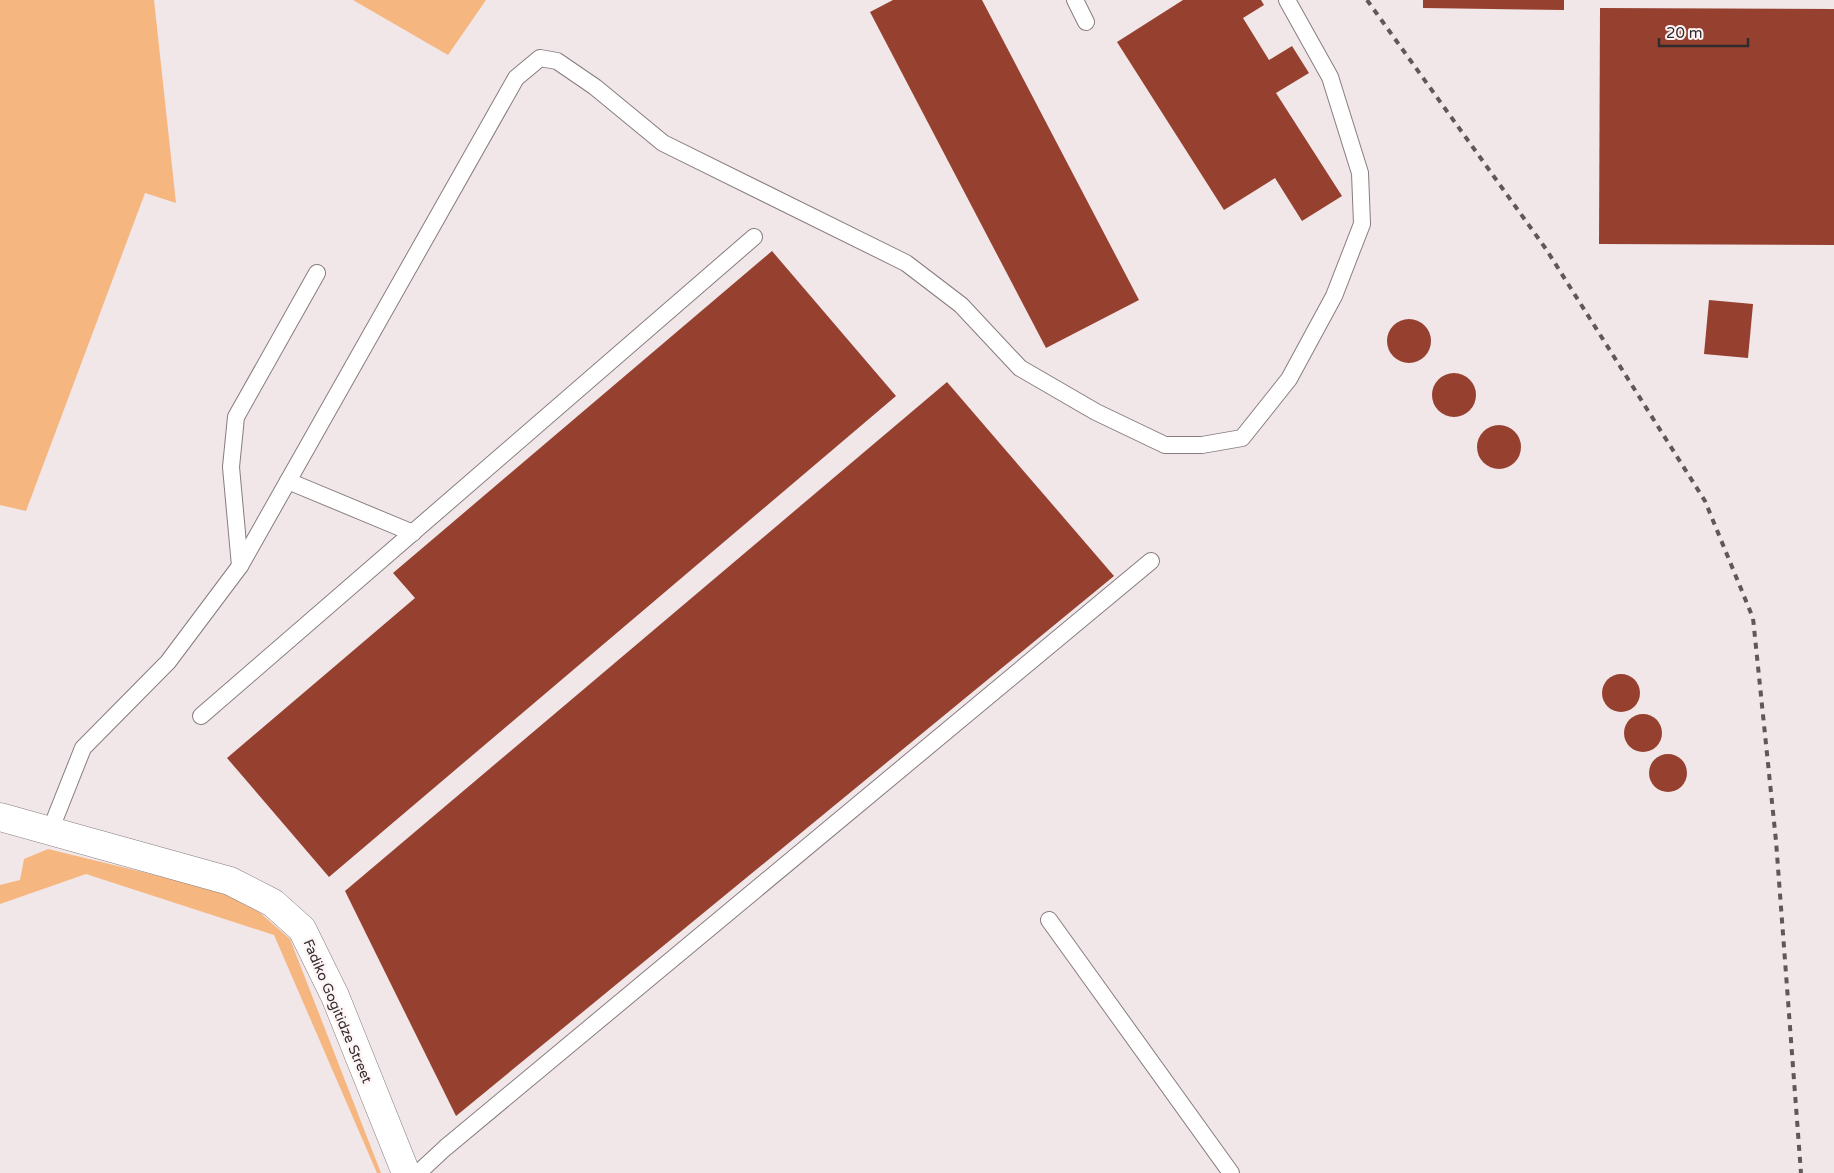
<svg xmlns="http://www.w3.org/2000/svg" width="1834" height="1173" font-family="'Varela Round',sans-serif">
  <rect width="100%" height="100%" fill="#f1e6e8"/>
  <g fill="#f6b680">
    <polygon points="0,0 154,0 176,203 145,193 26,511 0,505"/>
    <polygon points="353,0 486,0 448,55"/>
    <polygon points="48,849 241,896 290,939 381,1173 377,1173 274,935 86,874 0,904 0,885 20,880 24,859"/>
  </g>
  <g fill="#964130">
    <polygon points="893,0 982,0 1139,300 1046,348 870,12"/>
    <polygon points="1183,0 1261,0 1264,5 1243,18 1269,60 1292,46 1309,73 1276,93 1342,196 1302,221 1275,178 1224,210 1117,42"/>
    <polygon points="1423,0 1564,0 1564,10 1423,8"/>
    <polygon points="1600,8 1834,9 1834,245 1599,244"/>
    <polygon points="772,251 896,396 329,877 227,758 415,598 393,573"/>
    <polygon points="1709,300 1753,304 1748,358 1704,354"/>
    <circle cx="1409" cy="341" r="22"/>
    <circle cx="1454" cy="395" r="22"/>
    <polygon points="947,382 1114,576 456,1116 345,891"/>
    <circle cx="1499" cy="447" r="22"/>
    <circle cx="1621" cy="693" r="19"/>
    <circle cx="1643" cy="733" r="19"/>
    <circle cx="1668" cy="773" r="19"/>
  </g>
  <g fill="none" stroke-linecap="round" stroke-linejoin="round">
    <g stroke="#877d7f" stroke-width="18">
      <g id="lane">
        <polyline points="1075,0 1086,22"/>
        <polyline points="288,481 413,533"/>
        <polyline points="240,566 231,467 236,417 317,273"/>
        <polyline points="201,716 754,237"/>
        <polyline points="50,831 83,748 168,662 240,566 516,78 540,58 557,61 595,87 663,143 906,263 961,305 1020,368 1096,412 1165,445 1202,445 1242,438 1289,379 1334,296 1362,224 1360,173 1330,77 1287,0"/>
        <polyline points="1049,920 1231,1173"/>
        <polyline points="418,1173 445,1148 1151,561"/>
      </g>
    </g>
    <g stroke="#877d7f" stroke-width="29">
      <polyline id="street" points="0,817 230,881 273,903 302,929 335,996 406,1173"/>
    </g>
    <use href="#lane" stroke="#fff" stroke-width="16"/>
    <use href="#street" stroke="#fff" stroke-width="28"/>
    <polyline stroke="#5e5859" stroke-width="4" stroke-dasharray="6 6" stroke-linecap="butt" points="1367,0 1546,249 1705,501 1753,618 1776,841 1801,1173"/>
  </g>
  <g text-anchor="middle" stroke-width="5" stroke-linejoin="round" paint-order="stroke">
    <g font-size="14" fill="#302c2d" stroke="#fef4f5">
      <text transform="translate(338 1011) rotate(67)" y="5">Fadiko Gogitidze Street</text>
    </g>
  </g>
  <path d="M1659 38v8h89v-8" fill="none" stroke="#302c2d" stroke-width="2.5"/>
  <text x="1666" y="38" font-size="15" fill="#302c2d" stroke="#fef4f5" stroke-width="4" paint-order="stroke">20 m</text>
</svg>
